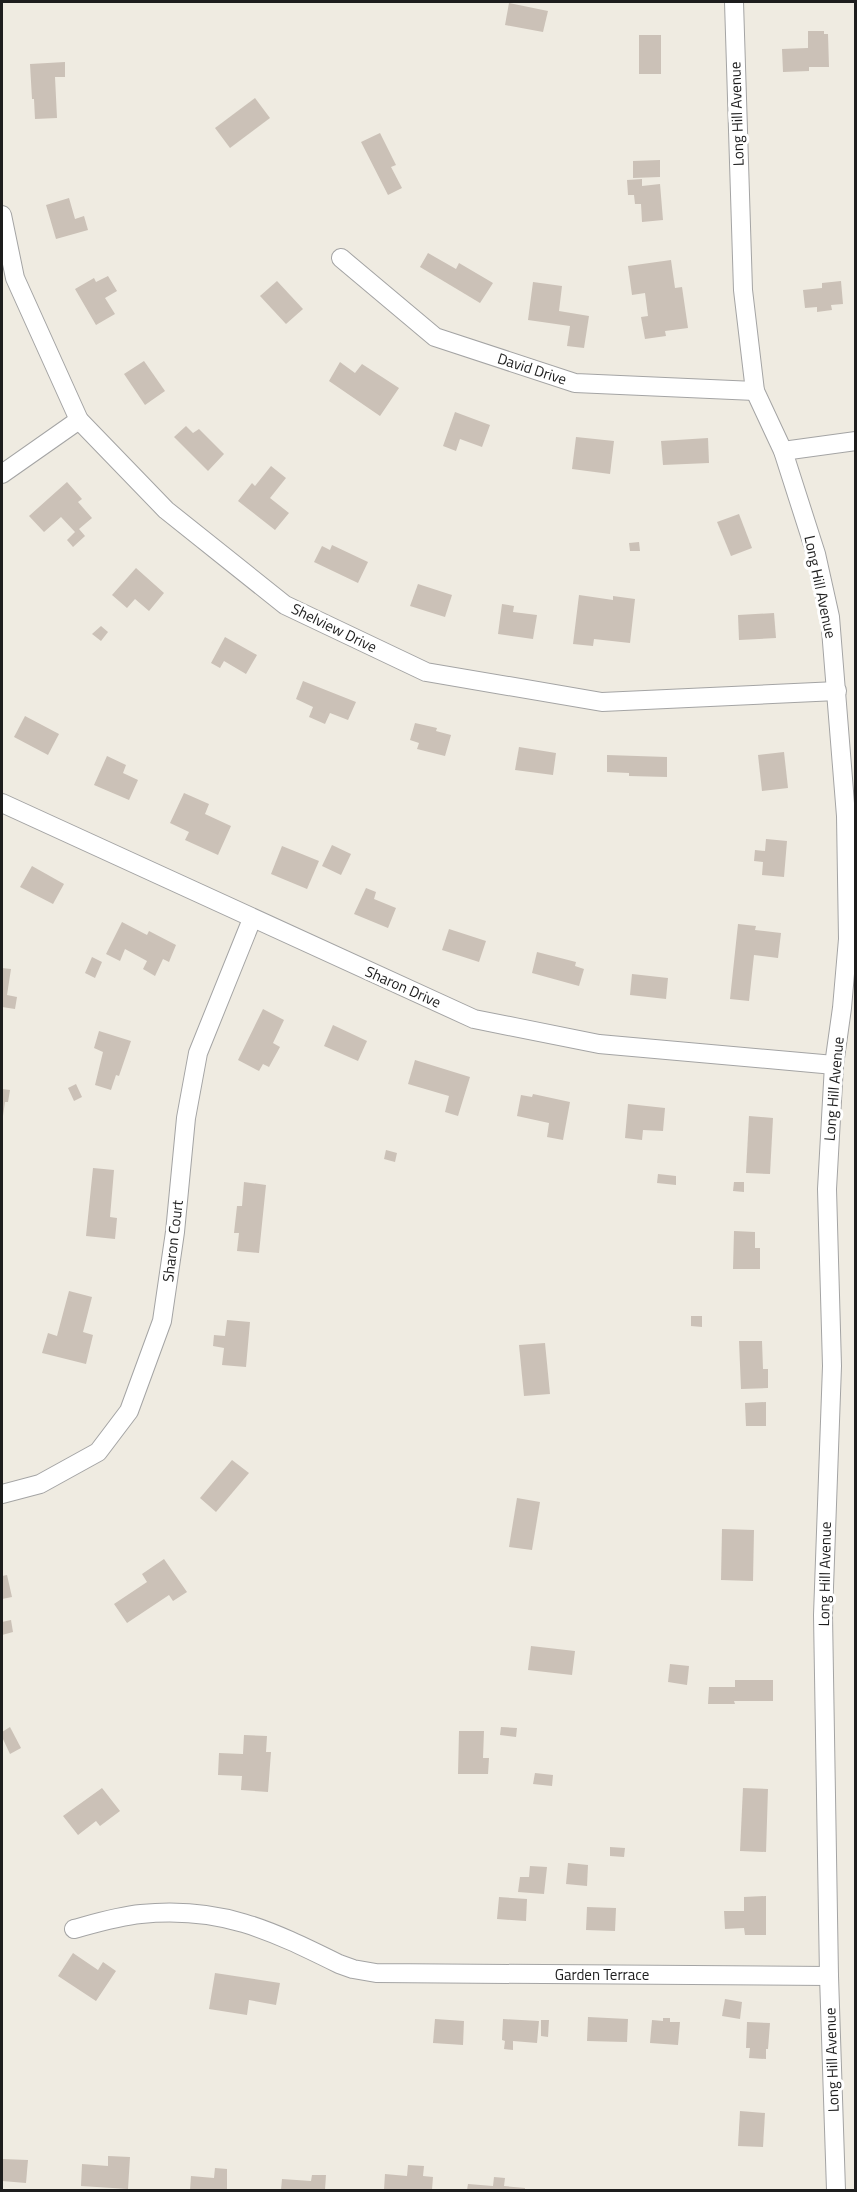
<svg xmlns="http://www.w3.org/2000/svg" width="857" height="2192" font-family="'Titillium Web',sans-serif">
  <rect width="100%" height="100%" fill="#efebe1"/>
  <g fill="#cbc1b7">
    <polygon points="509,3 548,11 543,32 505,25"/>
    <polygon points="808,31 824,31 824,34 828,34 829,67 809,67 809,71 783,72 782,49 808,48"/>
    <rect x="639" y="35" width="22" height="39"/>
    <polygon points="65,62 65,77 55,77 57,118 35,119 34,99 32,99 30,64"/>
    <polygon points="255,98 270,118 230,148 215,128"/>
    <polygon points="380,133 396,165 391,167 402,188 388,195 361,142"/>
    <polygon points="660,160 660,177 633,178 633,161"/>
    <polygon points="642,179 642,186 660,184 663,220 642,222 641,204 635,204 634,195 628,195 627,180"/>
    <polygon points="69,198 75,219 84,216 88,230 56,239 46,205"/>
    <polygon points="428,253 456,269 459,263 493,283 480,303 420,267"/>
    <polygon points="671,260 675,288 682,287 688,328 665,331 666,336 645,339 641,317 648,316 645,293 632,295 628,266"/>
    <polygon points="108,276 117,291 105,298 115,314 96,325 75,289 94,278 96,282"/>
    <polygon points="277,281 303,309 286,324 260,296"/>
    <polygon points="841,281 843,304 831,305 832,310 817,312 817,307 805,308 803,290 822,288 822,283"/>
    <polygon points="533,282 562,286 559,311 589,316 584,348 567,346 570,326 528,320"/>
    <polygon points="144,361 165,391 145,405 124,374"/>
    <polygon points="340,362 355,373 362,364 399,388 380,416 329,381"/>
    <polygon points="455,412 490,425 482,447 460,439 456,451 443,446"/>
    <polygon points="186,426 193,433 199,429 224,454 208,471 174,437"/>
    <polygon points="576,437 614,441 610,474 572,469"/>
    <polygon points="708,438 709,463 663,465 661,441"/>
    <polygon points="271,466 286,478 270,498 289,513 275,530 238,501 252,483 255,486"/>
    <polygon points="67,482 82,499 78,502 92,518 79,529 85,536 73,547 67,540 75,532 61,517 44,532 29,516"/>
    <polygon points="739,514 752,548 731,556 717,522"/>
    <polygon points="639,542 640,551 630,551 629,543"/>
    <polygon points="332,545 368,562 358,583 314,562 322,546 330,550"/>
    <polygon points="136,568 164,593 149,611 135,599 127,608 112,595"/>
    <polygon points="418,584 452,595 445,617 410,606"/>
    <polygon points="579,595 613,600 613,596 635,599 630,643 594,639 593,646 573,644"/>
    <polygon points="502,604 514,606 513,612 537,615 533,639 498,634"/>
    <polygon points="774,613 776,638 739,640 738,615"/>
    <polygon points="101,626 108,632 101,641 92,634"/>
    <polygon points="225,637 257,655 246,674 224,661 220,668 211,663"/>
    <polygon points="303,681 356,702 348,720 330,713 325,724 309,717 313,707 296,699"/>
    <polygon points="25,716 59,734 48,755 14,737"/>
    <polygon points="415,723 437,728 436,731 451,735 445,756 417,749 419,743 410,740"/>
    <polygon points="519,747 556,753 553,775 515,770"/>
    <polygon points="784,752 788,788 762,791 758,755"/>
    <polygon points="607,755 667,757 667,777 629,776 629,773 607,772"/>
    <polygon points="107,756 126,765 123,773 138,780 129,800 94,785"/>
    <polygon points="184,793 209,804 205,814 231,826 218,855 185,840 189,832 170,823"/>
    <polygon points="766,839 787,841 784,877 762,875 763,862 754,861 755,850 765,851"/>
    <polygon points="332,845 351,854 341,875 322,866"/>
    <polygon points="282,846 319,861 307,889 271,874"/>
    <polygon points="32,866 64,884 53,904 20,887"/>
    <polygon points="366,888 376,892 374,899 396,908 388,928 354,914"/>
    <polygon points="122,922 147,935 149,931 176,945 169,962 163,959 155,976 143,969 147,961 125,949 120,961 106,954"/>
    <polygon points="738,924 756,926 755,930 781,933 778,958 754,955 749,1001 730,999"/>
    <polygon points="449,929 486,941 479,962 442,950"/>
    <polygon points="537,952 576,962 575,966 584,969 579,986 532,973"/>
    <polygon points="92,957 102,962 95,978 85,973"/>
    <polygon points="2,968 11,969 7,995 17,997 15,1009 2,1007"/>
    <polygon points="632,974 668,978 666,999 630,995"/>
    <polygon points="263,1009 284,1020 273,1043 280,1047 269,1067 263,1064 259,1071 238,1060"/>
    <polygon points="333,1025 367,1041 358,1061 324,1046"/>
    <polygon points="99,1031 131,1041 119,1076 116,1075 111,1090 95,1085 103,1052 94,1048"/>
    <polygon points="415,1060 470,1077 458,1116 445,1112 449,1096 408,1084"/>
    <polygon points="76,1084 82,1097 74,1101 68,1088"/>
    <polygon points="2,1089 10,1090 8,1102 5,1102 3,1116"/>
    <polygon points="533,1094 570,1102 563,1140 547,1137 549,1123 517,1116 521,1095 532,1097"/>
    <polygon points="628,1104 665,1108 663,1131 643,1130 642,1140 625,1138"/>
    <polygon points="749,1116 773,1118 770,1174 746,1173"/>
    <polygon points="386,1150 397,1153 395,1162 384,1159"/>
    <polygon points="93,1168 114,1170 110,1217 117,1218 115,1239 86,1236"/>
    <polygon points="658,1174 676,1176 676,1185 657,1183"/>
    <polygon points="244,1182 266,1185 259,1253 237,1251 239,1233 234,1233 237,1206 242,1206"/>
    <polygon points="734,1182 744,1182 744,1192 733,1191"/>
    <polygon points="734,1231 755,1232 755,1248 760,1248 760,1269 733,1269"/>
    <polygon points="69,1291 92,1297 83,1332 93,1335 86,1364 42,1353 48,1333 57,1336"/>
    <polygon points="691,1316 702,1316 702,1327 691,1326"/>
    <polygon points="227,1320 250,1322 246,1367 222,1365 224,1348 213,1346 214,1335 225,1336"/>
    <polygon points="739,1341 762,1341 763,1369 768,1369 768,1388 741,1389"/>
    <polygon points="545,1343 550,1394 524,1396 519,1345"/>
    <polygon points="766,1402 766,1426 746,1426 745,1403"/>
    <polygon points="232,1460 249,1473 216,1512 200,1498"/>
    <polygon points="517,1498 540,1502 532,1550 509,1547"/>
    <polygon points="722,1529 754,1530 753,1581 721,1580"/>
    <polygon points="164,1559 187,1592 173,1601 169,1595 127,1623 114,1604 147,1582 142,1574"/>
    <polygon points="7,1575 12,1597 2,1599 2,1576"/>
    <polygon points="11,1620 13,1632 2,1635 2,1622"/>
    <polygon points="531,1646 575,1651 572,1675 528,1670"/>
    <polygon points="670,1664 689,1666 687,1685 668,1682"/>
    <polygon points="735,1680 773,1680 773,1701 734,1701 735,1704 708,1704 709,1687 735,1687"/>
    <polygon points="10,1727 21,1748 10,1754 2,1737 2,1732"/>
    <polygon points="501,1727 517,1728 516,1737 500,1735"/>
    <polygon points="459,1731 484,1731 483,1758 489,1758 488,1774 458,1774"/>
    <polygon points="244,1735 267,1736 266,1752 271,1752 268,1792 241,1790 242,1776 218,1775 219,1753 243,1754"/>
    <polygon points="535,1773 553,1775 552,1786 533,1784"/>
    <polygon points="102,1788 120,1811 100,1826 96,1821 78,1835 63,1816"/>
    <polygon points="743,1788 768,1789 766,1852 740,1851"/>
    <polygon points="610,1847 625,1848 624,1857 610,1856"/>
    <polygon points="568,1863 588,1865 587,1886 566,1884"/>
    <polygon points="530,1866 547,1867 544,1894 518,1892 520,1877 529,1877"/>
    <polygon points="766,1896 766,1935 745,1935 744,1928 725,1929 724,1911 744,1911 744,1897"/>
    <polygon points="499,1897 527,1899 526,1921 497,1919"/>
    <polygon points="587,1907 616,1908 615,1931 586,1930"/>
    <polygon points="73,1953 98,1970 103,1962 116,1971 96,2001 58,1976"/>
    <polygon points="215,1973 280,1983 276,2005 249,2000 247,2015 209,2009"/>
    <polygon points="725,1999 742,2002 740,2019 722,2016"/>
    <polygon points="588,2017 628,2019 627,2042 587,2041"/>
    <polygon points="663,2018 670,2018 670,2022 680,2022 678,2045 650,2043 652,2020 663,2021"/>
    <polygon points="435,2019 464,2021 463,2045 433,2043"/>
    <polygon points="503,2019 539,2021 537,2043 513,2041 513,2050 504,2049 505,2041 502,2040"/>
    <polygon points="541,2020 549,2020 548,2037 541,2036"/>
    <polygon points="747,2022 770,2023 768,2049 766,2049 766,2059 749,2058 750,2048 746,2048"/>
    <polygon points="740,2111 765,2113 763,2147 738,2146"/>
    <polygon points="108,2156 130,2157 128,2189 81,2186 82,2164 108,2166"/>
    <polygon points="2,2159 28,2160 26,2183 2,2181"/>
    <polygon points="408,2165 424,2166 423,2176 433,2177 432,2190 384,2190 385,2174 407,2176"/>
    <polygon points="215,2168 227,2169 227,2190 190,2190 191,2176 214,2178"/>
    <polygon points="312,2175 326,2175 325,2190 281,2190 282,2179 311,2181"/>
    <polygon points="494,2177 505,2178 504,2186 525,2188 525,2190 467,2190 468,2184 493,2186"/>
  </g>
  <g fill="none" stroke-linecap="round" stroke-linejoin="round">
    <g stroke="#a4a4a4" stroke-width="20">
      <g id="minor">
        <polyline points="734,2 743,290 755,391 783,451 816,554 830,617 846,816 848,939 842,1008 834,1065 827,1189 832,1366 823,1615 829,1976 836,2190"/>
        <polyline points="2,215 15,278 79,420 166,510 285,605 426,672 602,702 837,691"/>
        <polyline points="341,258 435,337 575,383 755,391"/>
        <polyline points="783,451 856,441"/>
        <polyline points="2,474 79,420"/>
        <polyline points="2,803 474,1019 599,1044 834,1065"/>
        <polyline points="2,1494 40,1484 98,1452 129,1411 162,1321 175,1232 186,1118 198,1053 252,919"/>
        <path d="M74,1929C96,1923 119,1916 141,1914C221,1906 270,1930 339,1964L353,1969L376,1973L829,1976"/>
      </g>
    </g>
    <use href="#minor" stroke="#fff" stroke-width="18"/>
  </g>
  <g text-anchor="middle" stroke-width="6" stroke-linejoin="round" paint-order="stroke">
    <g font-size="15" fill="#1d1d1d" stroke="#fff">
      <text transform="translate(737 114) rotate(-92)" y="5">Long Hill Avenue</text>
      <text transform="translate(532 369) rotate(18)" y="5">David Drive</text>
      <text transform="translate(820 587) rotate(78)" y="5">Long Hill Avenue</text>
      <text transform="translate(334 628) rotate(26)" y="5">Shelview Drive</text>
      <text transform="translate(403 987) rotate(24)" y="5">Sharon Drive</text>
      <text transform="translate(834 1089) rotate(-85)" y="5">Long Hill Avenue</text>
      <text transform="translate(173 1241) rotate(-83)" y="5">Sharon Court</text>
      <text transform="translate(825 1574) rotate(-89)" y="5">Long Hill Avenue</text>
      <text x="602" y="1980">Garden Terrace</text>
      <text transform="translate(832 2060) rotate(-92)" y="5">Long Hill Avenue</text>
    </g>
  </g>
  <rect width="857" height="2192" fill="none" stroke="#1d1d1d" stroke-width="6"/>
</svg>
